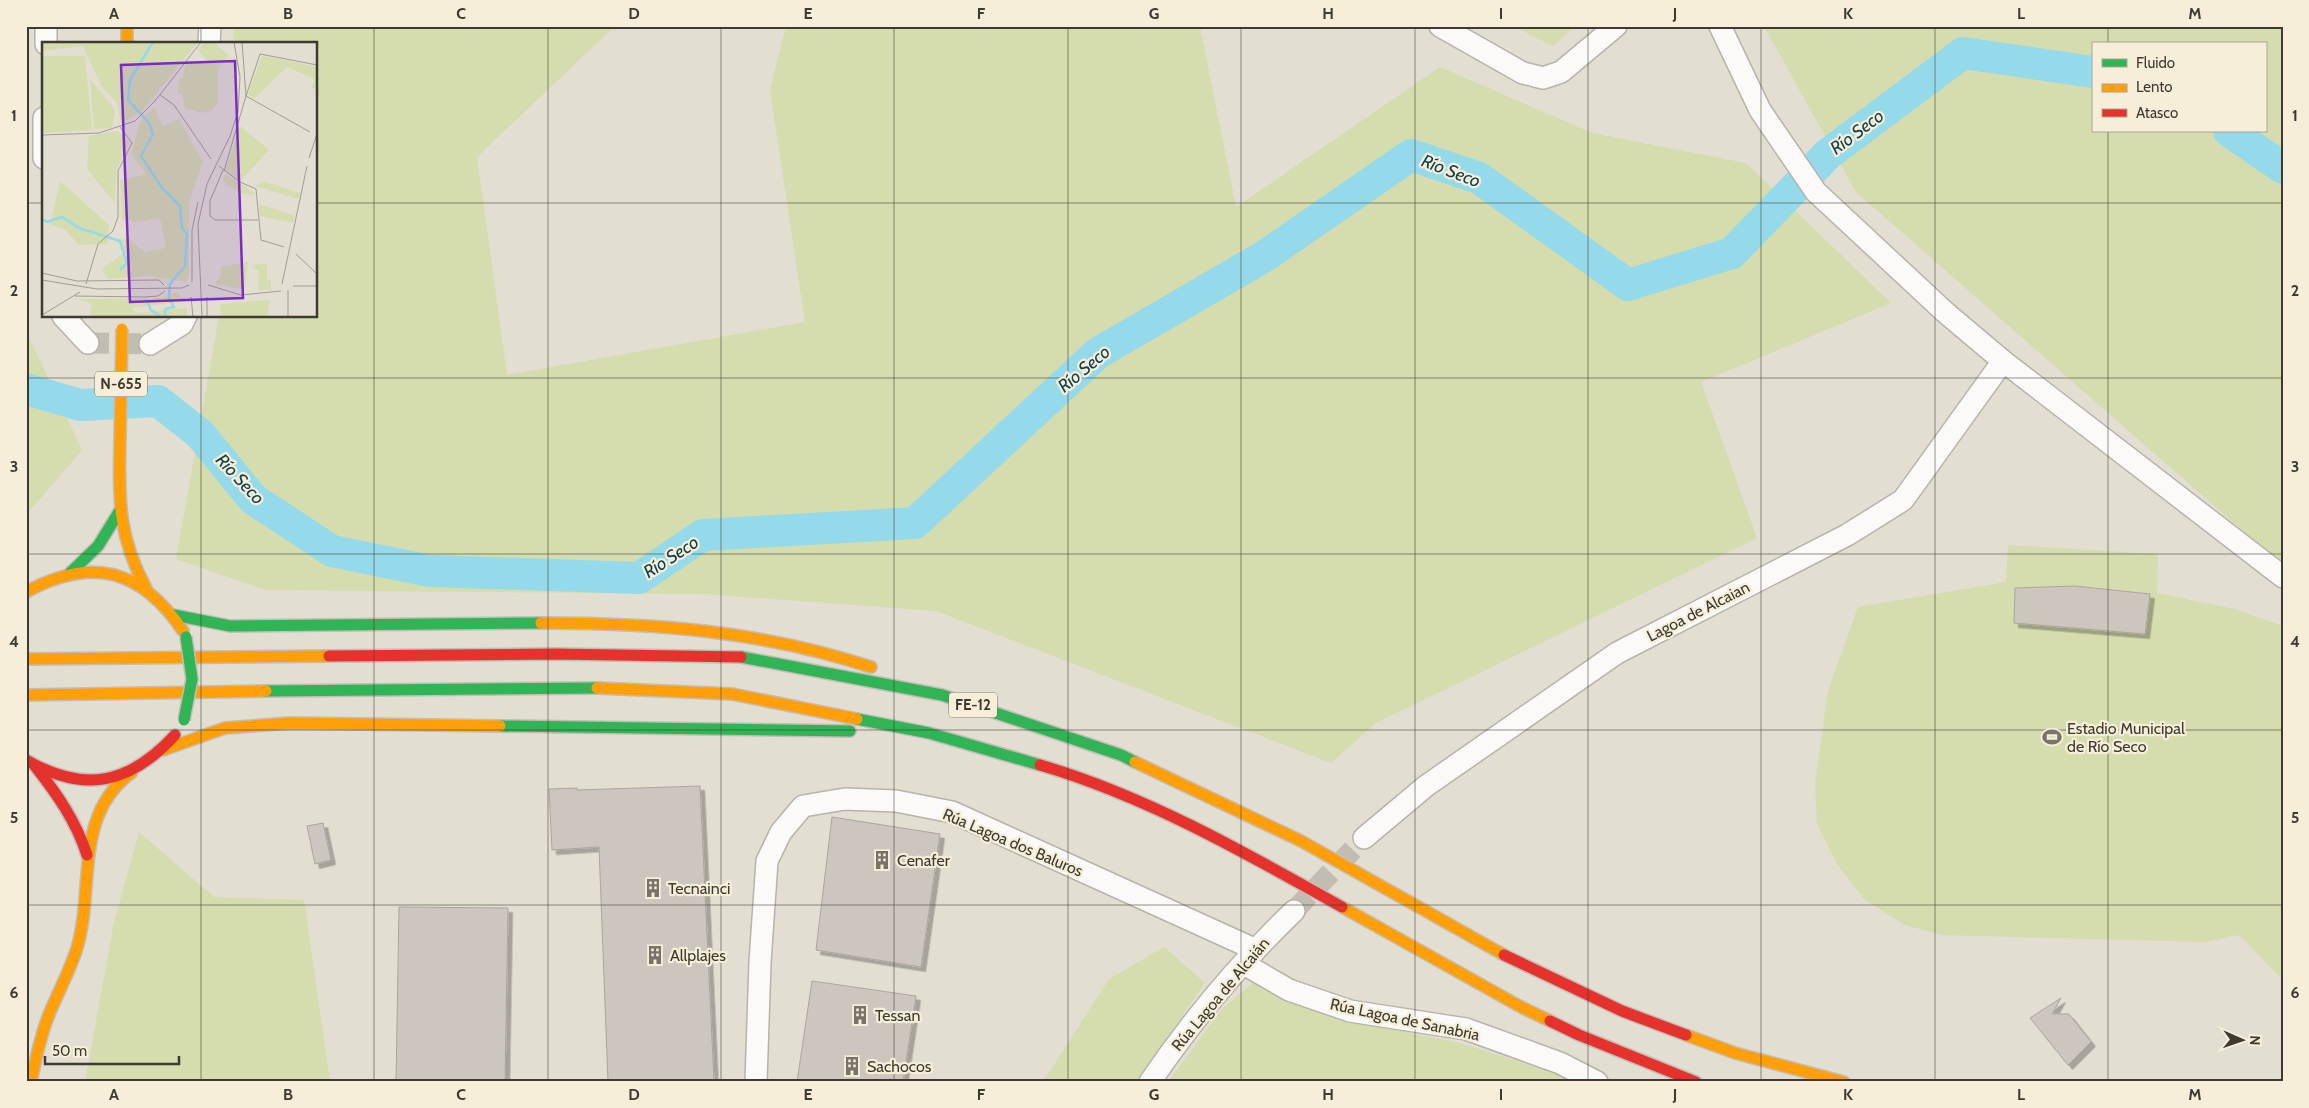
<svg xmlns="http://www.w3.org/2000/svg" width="2309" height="1108" font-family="Cabin,sans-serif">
  <defs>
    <filter id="shadow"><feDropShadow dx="4.5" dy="4.5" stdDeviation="0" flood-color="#0004"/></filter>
  </defs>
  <rect width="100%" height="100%" fill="#e2ded2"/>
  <g fill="#d5dcae" fill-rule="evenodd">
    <polygon points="233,26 615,26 477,157 507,375 805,322 770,90 786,26 1200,26 1236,207 1440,67 1592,133 1746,163 1891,303 1701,382 1757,538 1376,723 1331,763 936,611 704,594 265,590 176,559 219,316 316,316 316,44 234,44"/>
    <polygon points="1513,26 1576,26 1553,46"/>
    <path d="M1764,26H2283V566L1856,192ZM2093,44H2265V131H2093Z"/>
    <polygon points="26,331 82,450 26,515"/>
    <polygon points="2008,545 2158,554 2157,593 2234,609 2283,626 2283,980 2239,935 2206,942 1942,935 1905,925 1865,900 1837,864 1817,824 1815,783 1828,691 1858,607 2006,582"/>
    <polygon points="139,832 214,897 304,900 330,1082 85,1082 114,922"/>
    <polygon points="1164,947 1205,983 1136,1082 1043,1082 1109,979"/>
    <polygon points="1254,982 1327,1016 1460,1043 1555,1073 1574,1082 1168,1082 1222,1009"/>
  </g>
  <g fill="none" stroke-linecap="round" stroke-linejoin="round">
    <g stroke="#94daea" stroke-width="32">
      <polyline points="2229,131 2283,168"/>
      <polyline points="26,389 80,405 158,401 200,434 253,499 332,551 430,571 639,578 703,535 915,523 1098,353 1265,256 1411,155 1479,178 1628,285 1732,253 1828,154 1963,53 2093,72"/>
    </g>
  </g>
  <g fill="#ccc6be" stroke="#aba59e" filter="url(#shadow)">
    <polygon points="2075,586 2150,594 2145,634 2014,623 2015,588"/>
    <polygon points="700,786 714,1082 608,1082 599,847 552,850 549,789 577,788 577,790"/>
    <polygon points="832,817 940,834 921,967 816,950"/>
    <polygon points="323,823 331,860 315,864 307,826"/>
    <polygon points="399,907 508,908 505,1082 396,1082"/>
    <polygon points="812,981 916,996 903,1082 797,1082"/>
    <polygon points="2061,998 2052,1014 2069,1014 2091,1042 2068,1065 2030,1018"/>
  </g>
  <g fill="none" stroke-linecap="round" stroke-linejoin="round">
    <g stroke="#c1bdb2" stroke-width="21" stroke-dasharray="21 11" stroke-linecap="butt">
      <polyline points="88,343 150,344"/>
      <polyline points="1294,911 1364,838"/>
    </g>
    <g stroke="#b7b3aa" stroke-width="24">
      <g id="street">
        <polyline points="1440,26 1523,73 1543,78 1561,72 1616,26"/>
        <polyline points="1720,26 1760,110 1816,192 1946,313 2003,361 2283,577"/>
        <polyline points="46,44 46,26"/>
        <polyline points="209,44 210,26"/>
        <polyline points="44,118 44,158"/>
        <polyline points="63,316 88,343"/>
        <polyline points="150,344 182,324 186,316"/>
        <polyline points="1364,838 1426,786 1617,653 1847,535 1903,500 2003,361"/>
        <polyline points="1244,964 1289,990 1350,1011 1466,1029 1560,1063 1597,1082"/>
        <polyline points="756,1082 760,962 767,861 781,832 803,806 845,799 896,801 952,812 1254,949"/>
        <path d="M1150,1082C1192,1020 1241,962 1294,911"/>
      </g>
    </g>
    <g stroke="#c4bcb6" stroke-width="14">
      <g id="fast">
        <polyline points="70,573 98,546 119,512"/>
        <polyline points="174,615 230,626 541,623"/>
        <polyline points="741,657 942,695 1121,755 1135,762"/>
        <polyline points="266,691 597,688"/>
        <polyline points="857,719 929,733 1040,765"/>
        <polyline points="500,726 850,731"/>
      </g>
    </g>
    <g stroke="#c4bcb6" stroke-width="14">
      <g id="slow">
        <polyline points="127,26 127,44"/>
        <path d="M120,439C119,497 117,535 146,588"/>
        <path d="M26,592C92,556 141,569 183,631"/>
        <path d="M541,623C656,623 761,631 871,667"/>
        <polyline points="26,659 329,656"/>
        <polyline points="597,688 732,694 857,719"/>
        <polyline points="26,695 266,691"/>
        <polyline points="163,750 225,728 291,723 500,726"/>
        <polyline points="1135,762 1301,841 1504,955"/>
        <polyline points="1342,907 1521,1007 1550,1021"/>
        <polyline points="1686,1035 1735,1053 1844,1082"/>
        <path d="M31,1082C36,1058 41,1034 50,1012C59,991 70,970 77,948C95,887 73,815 132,772"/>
      </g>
    </g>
    <g stroke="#c4bcb6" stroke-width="14">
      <g id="jam">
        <polyline points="329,656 555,654 741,657"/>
        <path d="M26,760C85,794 130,784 175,735"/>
        <path d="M1040,765C1146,796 1246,853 1342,907"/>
        <path d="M35,766C57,794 76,821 87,855"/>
        <polyline points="1504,955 1622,1011 1686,1035"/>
        <polyline points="1550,1021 1579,1035 1696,1082"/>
      </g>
    </g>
    <use href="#street" stroke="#fbfaf8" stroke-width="21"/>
    <use href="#fast" stroke="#30b455" stroke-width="11"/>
    <use href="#slow" stroke="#ff9f0a" stroke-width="11"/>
    <use href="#jam" stroke="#e5322d" stroke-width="11"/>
    <g stroke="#c4bcb6" stroke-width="14" stroke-linecap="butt">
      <polyline id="fast-bridge" points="184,720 192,679 186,637"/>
    </g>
    <g stroke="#c4bcb6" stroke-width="14" stroke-linecap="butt">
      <polyline id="slow-bridge" points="120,439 122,329"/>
    </g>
    <use href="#fast-bridge" stroke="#30b455" stroke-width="11"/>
    <use href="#slow-bridge" stroke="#ff9f0a" stroke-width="11"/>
  </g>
  <path fill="none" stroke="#3d3a32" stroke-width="1" stroke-opacity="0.55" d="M201,26V44M374,26V1082M548,26V1082M721,26V1082M894,26V1082M1068,26V1082M1241,26V1082M1415,26V1082M1588,26V1082M1761,26V1082M1935,26V1082M2108,26V44M2108,131V1082M26,203H44M316,203H2283M201,316V1082M26,378H2283M26,554H2283M26,730H2283M26,905H2283"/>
  <defs>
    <g id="stadium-bare" transform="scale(1.5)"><path d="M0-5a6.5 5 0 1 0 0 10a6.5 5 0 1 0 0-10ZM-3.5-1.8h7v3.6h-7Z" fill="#77736a" stroke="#f6eed8" stroke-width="2.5" paint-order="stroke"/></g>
    <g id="building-bare" transform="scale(1.5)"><path d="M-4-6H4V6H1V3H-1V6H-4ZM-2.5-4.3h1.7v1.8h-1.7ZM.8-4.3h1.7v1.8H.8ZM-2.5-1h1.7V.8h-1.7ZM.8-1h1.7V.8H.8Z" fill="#77736a" stroke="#f6eed8" stroke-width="2.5" paint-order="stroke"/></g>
  </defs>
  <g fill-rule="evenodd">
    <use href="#stadium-bare" x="2052" y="737"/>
    <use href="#building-bare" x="882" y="860"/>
    <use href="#building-bare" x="653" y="888"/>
    <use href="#building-bare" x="655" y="955"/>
    <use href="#building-bare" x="860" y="1015"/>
    <use href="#building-bare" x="852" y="1066"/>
  </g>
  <g text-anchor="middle" stroke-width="4.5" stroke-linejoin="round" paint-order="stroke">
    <g fill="#f6eed8" stroke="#747064" stroke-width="1">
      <rect x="95" y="371.5" width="52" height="25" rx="4"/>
      <rect x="949" y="692.5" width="48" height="25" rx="4"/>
    </g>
    <g font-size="15" font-weight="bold" fill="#3d3a32">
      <text x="121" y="389">N-655</text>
      <text x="973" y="710">FE-12</text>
    </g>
    <g font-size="16" fill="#3d3a32" stroke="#f6eed8">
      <text transform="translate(1698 611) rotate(-27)" y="6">Lagoa de Alcaian</text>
      <text transform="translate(1013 842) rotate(23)" y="6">Rúa Lagoa dos Baluros</text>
      <text transform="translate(1220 994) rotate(-50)" y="6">Rúa Lagoa de Alcaián</text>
      <text transform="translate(1405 1019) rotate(12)" y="6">Rúa Lagoa de Sanabria</text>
    </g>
    <g font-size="16" fill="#3d3a32" stroke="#f6eed8" text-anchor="start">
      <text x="2067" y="734">Estadio Municipal<tspan x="2067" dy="18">de Río Seco</tspan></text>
      <text x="897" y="866">Cenafer</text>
      <text x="668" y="894">Tecnainci</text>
      <text x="670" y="961">Allplajes</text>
      <text x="875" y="1021">Tessan</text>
      <text x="867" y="1072">Sachocos</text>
    </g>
    <g font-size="18" font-style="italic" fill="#103f4b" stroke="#f6eed8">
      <text transform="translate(1857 132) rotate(-37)" y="6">Río Seco</text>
      <text transform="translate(1451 171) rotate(21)" y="6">Río Seco</text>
      <text transform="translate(1084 369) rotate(-40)" y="6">Río Seco</text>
      <text transform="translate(240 479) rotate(47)" y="6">Río Seco</text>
      <text transform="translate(671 557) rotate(-33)" y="6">Río Seco</text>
    </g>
  </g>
  <g transform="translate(42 42)">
    <rect width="275" height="275" fill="#e2ded2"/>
    <path d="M0,0H156L101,68L79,82L75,61L60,45L41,4L0,9ZM163,0H172L187,14L176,27V61L170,68L161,71L143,67L140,52H136L137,36H141L144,21L166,19L155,8ZM0,14H43L50,88L0,91ZM220,14L275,25V47L269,46L272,37L245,25L212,57L206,52ZM48,37L73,68L70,86L52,87ZM112,65L121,84L137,77L161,120L147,161V230L144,240L107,234L65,237L60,227L82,211L75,198L87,196L102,210L124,206L118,176L94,180L80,177L78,138L104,132L89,112L98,80ZM198,84L227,108L198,139L184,127ZM76,89L87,100L74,129L73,161L45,127L47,94ZM184,132L211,150L212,153L198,151L184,142L181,137ZM18,139L67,183L65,202L37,203L22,187L8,183ZM222,139L258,151L256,157L214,144ZM217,162L253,174L251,181L218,174ZM206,220L203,248L172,242L179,234V225ZM214,222H225V238L229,239V248H216L217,228L211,226ZM134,250L146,259L90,266L95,271L145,266V275H52L48,272L50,262L36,257H80L84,260L82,257L121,256ZM228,258L225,275H179L178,262Z" fill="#d5dcae"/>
    <path fill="none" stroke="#94daea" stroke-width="2.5" d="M111,0L88,38L86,58L107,81L111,92L99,114L120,146L138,164L140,186L145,192L143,224L128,242L127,256L132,265L123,267V275M0,177L5,180L20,175L37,186L78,199L85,221L78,228M104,257L109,268L119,275"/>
    <path fill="none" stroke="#a09c92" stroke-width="1" d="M118,53L132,63L169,117M268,90L204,54L218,12L275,23M0,93L57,91L93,79L113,59L159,0M267,116L275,92M177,124L198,140L214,147L219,198L242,205M181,128L168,159V174L173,178H216M182,129L204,54L200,0M254,212L275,232M0,231L35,239L117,238L122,243M0,238L55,247L140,246L147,243M150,240V188L156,160M44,242L56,202L71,189L76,175V129L90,101L78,85M240,242L265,124M166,243L199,253L239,249M251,244H275M246,248V275M33,254L102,255L116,254L123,249M149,255L151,275M0,273L38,250M160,275L156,182L165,142L188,94L196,70L198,35L192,0M165,275V255"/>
    <path fill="#7b2cbf" fill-opacity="0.15" stroke="#7b2cbf" stroke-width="2.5" d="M193,19L201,256L88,260L79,23Z"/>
    <rect width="275" height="275" fill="none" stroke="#3d3a32" stroke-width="2.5"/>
  </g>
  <rect width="2309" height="1108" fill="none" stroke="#f6eed8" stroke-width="55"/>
  <rect x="2092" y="42" width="175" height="90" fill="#f6eed8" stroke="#aca696"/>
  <rect x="2102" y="59" width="25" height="8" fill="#30b455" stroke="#aca696"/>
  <text x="2136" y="68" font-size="15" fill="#3d3a32">Fluido</text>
  <rect x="2102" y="84" width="25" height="8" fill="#ff9f0a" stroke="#aca696"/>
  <text x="2136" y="92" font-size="15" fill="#3d3a32">Lento</text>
  <rect x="2102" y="109" width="25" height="8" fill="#e5322d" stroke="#aca696"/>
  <text x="2136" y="118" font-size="15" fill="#3d3a32">Atasco</text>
  <g transform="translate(2242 1040) rotate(92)" stroke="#f6eed8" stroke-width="4" paint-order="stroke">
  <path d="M0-4L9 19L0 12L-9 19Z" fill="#3d3a32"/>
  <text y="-8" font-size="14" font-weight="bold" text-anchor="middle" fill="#3d3a32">N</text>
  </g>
  <path d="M45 1056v8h134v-8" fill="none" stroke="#3d3a32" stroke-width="2.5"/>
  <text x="52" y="1056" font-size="15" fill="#3d3a32" stroke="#f6eed8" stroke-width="4" paint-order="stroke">50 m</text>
  <rect x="28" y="28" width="2254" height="1052" fill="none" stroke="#3d3a32" stroke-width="2"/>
  <g font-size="16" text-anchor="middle" font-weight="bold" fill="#3d3a32">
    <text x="114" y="19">A</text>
    <text x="288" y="19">B</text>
    <text x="461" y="19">C</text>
    <text x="634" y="19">D</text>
    <text x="808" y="19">E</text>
    <text x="981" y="19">F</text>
    <text x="1154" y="19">G</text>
    <text x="1328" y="19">H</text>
    <text x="1501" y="19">I</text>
    <text x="1675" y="19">J</text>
    <text x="1848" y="19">K</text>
    <text x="2021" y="19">L</text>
    <text x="2195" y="19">M</text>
    <text x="14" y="121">1</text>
    <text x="2295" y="121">1</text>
    <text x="14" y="296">2</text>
    <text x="2295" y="296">2</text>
    <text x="14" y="472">3</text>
    <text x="2295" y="472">3</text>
    <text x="14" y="647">4</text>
    <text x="2295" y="647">4</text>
    <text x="14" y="823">5</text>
    <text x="2295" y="823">5</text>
    <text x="14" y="998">6</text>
    <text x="2295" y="998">6</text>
    <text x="114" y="1100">A</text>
    <text x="288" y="1100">B</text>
    <text x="461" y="1100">C</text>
    <text x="634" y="1100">D</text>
    <text x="808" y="1100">E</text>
    <text x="981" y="1100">F</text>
    <text x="1154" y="1100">G</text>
    <text x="1328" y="1100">H</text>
    <text x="1501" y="1100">I</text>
    <text x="1675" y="1100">J</text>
    <text x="1848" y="1100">K</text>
    <text x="2021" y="1100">L</text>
    <text x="2195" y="1100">M</text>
  </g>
</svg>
